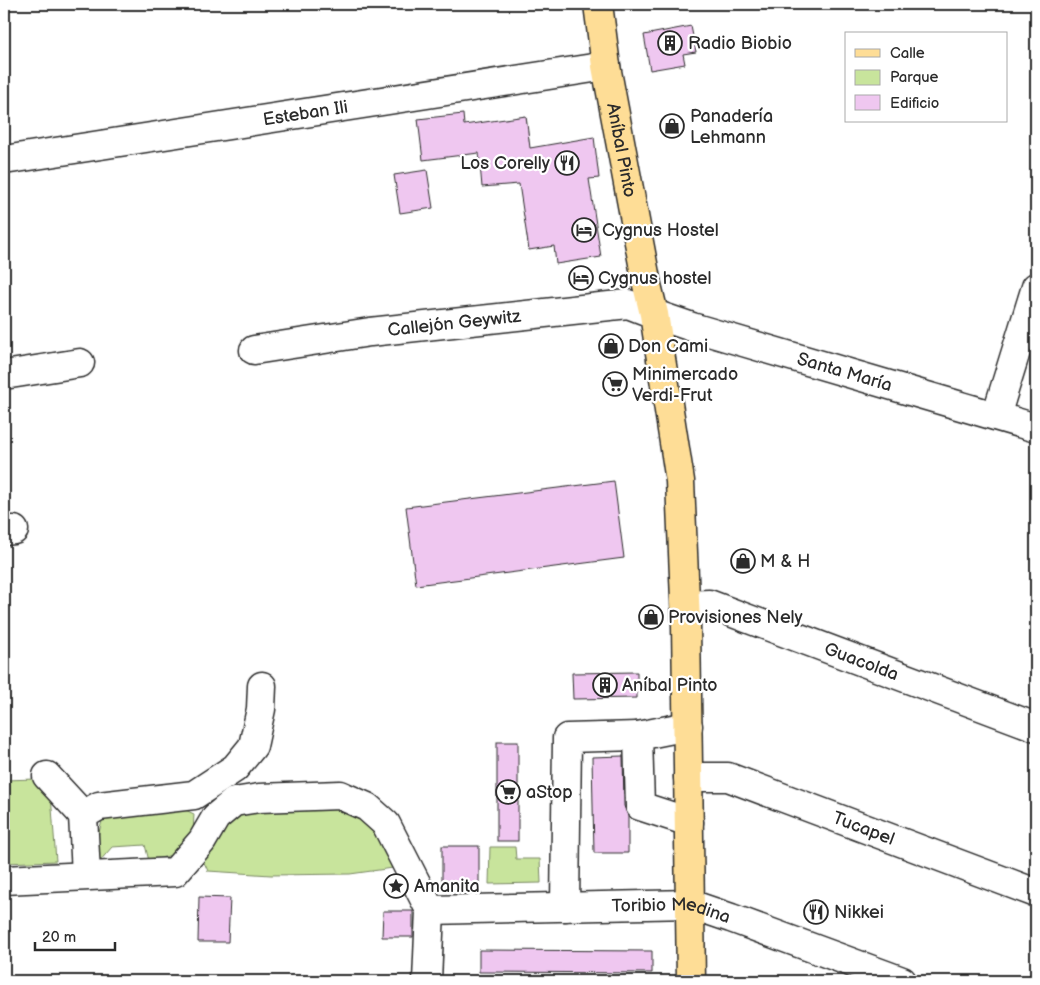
<svg xmlns="http://www.w3.org/2000/svg" width="1040" height="985" font-family="'Balsamiq Sans',sans-serif">
  <rect width="100%" height="100%" fill="#fff"/>
  <filter id="ink" filterUnits="userSpaceOnUse"><feTurbulence type="fractalNoise" baseFrequency=".02" numOctaves="2"/><feDisplacementMap in="SourceGraphic" scale="10" xChannelSelector="R" yChannelSelector="G"/><feConvolveMatrix kernelMatrix="1 2 1 2 8 2 1 2 1" color-interpolation-filters="sRGB"/></filter>
  <g filter="url(#ink)">
    <g fill="#c8e49c" stroke="#7a8864">
      <polygon points="36,779 51,795 56,861 4,863 4,780"/>
      <polygon points="173,804 194,814 193,834 179,853 149,861 145,845 112,847 99,862 96,844 102,821 112,812"/>
      <polygon points="344,807 373,826 393,868 350,874 271,875 208,871 202,858 226,823 241,811"/>
      <polygon points="490,847 515,847 516,859 540,859 541,883 489,884"/>
    </g>
    <g fill="#efc7f0" stroke="#2b2b2b">
      <polygon points="691,26 696,52 683,54 685,64 650,70 644,35"/>
      <polygon points="463,114 464,125 526,116 530,148 594,137 599,178 589,179 601,257 556,264 554,246 529,250 519,184 482,187 479,153 423,160 418,119"/>
      <polygon points="427,170 433,208 400,213 394,175"/>
      <polygon points="614,481 624,558 416,585 406,507"/>
      <polygon points="637,672 637,698 573,699 572,673"/>
      <rect x="497" y="742" width="21" height="99"/>
      <polygon points="623,756 624,806 628,816 628,853 594,853 592,757"/>
      <rect x="442" y="846" width="37" height="38"/>
      <polygon points="199,897 230,898 228,942 198,942"/>
      <polygon points="383,911 413,911 413,937 382,937"/>
      <polygon points="479,950 652,951 652,973 479,972"/>
    </g>
    <g fill="none" stroke-linecap="round" stroke-linejoin="round">
      <g stroke="#2b2b2b" stroke-width="31">
        <g id="minor">
          <path id="s1" d="M4,160L606,66"/>
          <path id="s2" d="M254,350L370,332L628,304L654,314L692,327L1036,428"/>
          <polyline points="4,375 80,363"/>
          <polyline points="996,416 1036,287"/>
          <polyline points="4,531 14,530"/>
          <path id="s3" d="M686,605L709,604L1036,727"/>
          <polyline points="688,726 638,736 640,806 689,822"/>
          <polyline points="47,776 83,815"/>
          <path id="s4" d="M688,777H728L1036,893"/>
          <polyline points="86,875 83,815 99,806 194,795 235,768 253,746 261,709 262,686"/>
          <polyline points="4,880 175,872 202,841 216,817 234,802 259,798 340,795 367,807 386,824 430,910 427,981"/>
          <polyline points="565,907 567,738 638,736"/>
          <path id="s5" d="M430,910L690,904L731,918L902,981"/>
        </g>
      </g>
      <g stroke="#2b2b2b" stroke-width="31">
        <g id="major">
          <path id="s6" d="M598,4L606,66L647,285L654,314L680,481L686,624L691,981"/>
        </g>
      </g>
      <use href="#minor" stroke="#fff" stroke-width="28"/>
      <use href="#major" stroke="#fedd96" stroke-width="28"/>
    </g>
  </g>
  <defs>
    <g id="building-ring" transform="scale(1.25)"><circle r="9.5" fill="#fff" stroke="#2b2b2b" stroke-width="1.5"/><path d="M-4-6H4V6H1V3H-1V6H-4ZM-2.5-4.3h1.7v1.8h-1.7ZM.8-4.3h1.7v1.8H.8ZM-2.5-1h1.7V.8h-1.7ZM.8-1h1.7V.8H.8Z" fill="#2b2b2b"/></g>
    <g id="shop-ring" transform="scale(1.25)"><circle r="9.5" fill="#fff" stroke="#2b2b2b" stroke-width="1.5"/><path d="M-5-2.5h2.3a2.7 3.5 0 0 1 5.4 0H5L5.5 6h-11ZM-1.5-2.5h3a1.5 2.3 0 0 0-3 0Z" fill="#2b2b2b"/></g>
    <g id="restaurant-ring" transform="scale(1.25)"><circle r="9.5" fill="#fff" stroke="#2b2b2b" stroke-width="1.5"/><path d="M-5-6h1v4h1v-4h1v4h1v-4h1v5L-1.5 .5V6h-2V.5L-5-1ZM5-6V6H3V1.5H1.5Q1.5-4 5-6Z" fill="#2b2b2b"/></g>
    <g id="hotel-ring" transform="scale(1.25)"><circle r="9.5" fill="#fff" stroke="#2b2b2b" stroke-width="1.5"/><path d="M-6-4.5h1.5V1H6V5H4.5V3h-9V5H-6ZM-4 0a1.8 1.8 0 1 1 3.6 0ZM.5 0V-2.5h3Q6-2.5 6 0Z" fill="#2b2b2b"/></g>
    <g id="supermarket-ring" transform="scale(1.25)"><circle r="9.5" fill="#fff" stroke="#2b2b2b" stroke-width="1.5"/><path d="M-6-5.5h2.5l.6 2H6L4.5 2H-2.5L-4.4-4H-6ZM-1.5 3.2a1.3 1.3 0 1 0 .1 0ZM3 3.2a1.3 1.3 0 1 0 .1 0Z" fill="#2b2b2b"/></g>
    <g id="sight-ring" transform="scale(1.25)"><circle r="9.5" fill="#fff" stroke="#2b2b2b" stroke-width="1.5"/><path d="M0-6L1.8-2.2L6-1.7L2.9 1.2L3.7 5.4L0 3.3L-3.7 5.4L-2.9 1.2L-6-1.7L-1.8-2.2Z" fill="#2b2b2b"/></g>
  </defs>
  <g fill-rule="evenodd">
    <use href="#building-ring" x="670" y="43"/>
    <use href="#shop-ring" x="672" y="126"/>
    <use href="#restaurant-ring" x="567" y="163"/>
    <use href="#hotel-ring" x="584" y="230"/>
    <use href="#hotel-ring" x="581" y="278"/>
    <use href="#shop-ring" x="611" y="346"/>
    <use href="#supermarket-ring" x="615" y="384"/>
    <use href="#shop-ring" x="743" y="561"/>
    <use href="#shop-ring" x="651" y="617"/>
    <use href="#building-ring" x="605" y="685"/>
    <use href="#supermarket-ring" x="508" y="792"/>
    <use href="#sight-ring" x="396" y="886"/>
    <use href="#restaurant-ring" x="816" y="912"/>
  </g>
  <g text-anchor="middle" stroke-width="4.5" stroke-linejoin="round" paint-order="stroke">
    <g font-size="18" fill="#2b2b2b" stroke="#fff" text-anchor="start">
      <text x="688" y="49">Radio Biobio</text>
      <text x="690" y="122">Panadería<tspan x="690" dy="21">Lehmann</tspan></text>
      <text x="550" y="169" text-anchor="end">Los Corelly</text>
      <text x="602" y="236">Cygnus Hostel</text>
      <text x="598" y="284">Cygnus hostel</text>
      <text x="628" y="352">Don Cami</text>
      <text x="632" y="380">Minimercado<tspan x="632" dy="21">Verdi-Frut</tspan></text>
      <text x="760" y="567">M &amp; H</text>
      <text x="668" y="623">Provisiones Nely</text>
      <text x="622" y="691">Aníbal Pinto</text>
      <text x="526" y="798">aStop</text>
      <text x="414" y="892">Amanita</text>
      <text x="834" y="918">Nikkei</text>
    </g>
    <g font-size="18" fill="#2b2b2b" stroke="#fff">
      <text dy="6" stroke="none"><textPath href="#s1" startOffset="305">Esteban Ili</textPath></text>
      <text dy="6" stroke="none"><textPath href="#s6" startOffset="148">Aníbal Pinto</textPath></text>
      <text dy="6" stroke="none"><textPath href="#s2" startOffset="202">Callejón Geywitz</textPath></text>
      <text dy="6" stroke="none"><textPath href="#s2" startOffset="604">Santa María</textPath></text>
      <text dy="6" stroke="none"><textPath href="#s3" startOffset="186">Guacolda</textPath></text>
      <text dy="6" stroke="none"><textPath href="#s4" startOffset="185">Tucapel</textPath></text>
      <text dy="6" stroke="none"><textPath href="#s5" startOffset="242">Toribio Medina</textPath></text>
    </g>
  </g>
  <rect width="1040" height="985" fill="none" stroke="#fff" stroke-width="20"/>
  <rect x="10" y="10" width="1020" height="965" fill="none" stroke="#2b2b2b" stroke-width="2" filter="url(#ink)"/>
  <rect x="845" y="32" width="162" height="90" fill="#ffffff" stroke="#aaaaaa"/>
  <rect x="855" y="49" width="25" height="8" fill="#fedd96" stroke="#aaaaaa"/>
  <text x="890" y="58" font-size="15" fill="#2b2b2b">Calle</text>
  <rect x="855" y="70" width="25" height="15" fill="#c8e49c" stroke="#aaaaaa"/>
  <text x="890" y="82" font-size="15" fill="#2b2b2b">Parque</text>
  <rect x="855" y="95" width="25" height="15" fill="#efc7f0" stroke="#aaaaaa"/>
  <text x="890" y="108" font-size="15" fill="#2b2b2b">Edificio</text>
  <path d="M35 942v8h80v-8" fill="none" stroke="#2b2b2b" stroke-width="2.5"/>
  <text x="42" y="942" font-size="15" fill="#2b2b2b" stroke="#ffffff" stroke-width="4" paint-order="stroke">20 m</text>
</svg>
